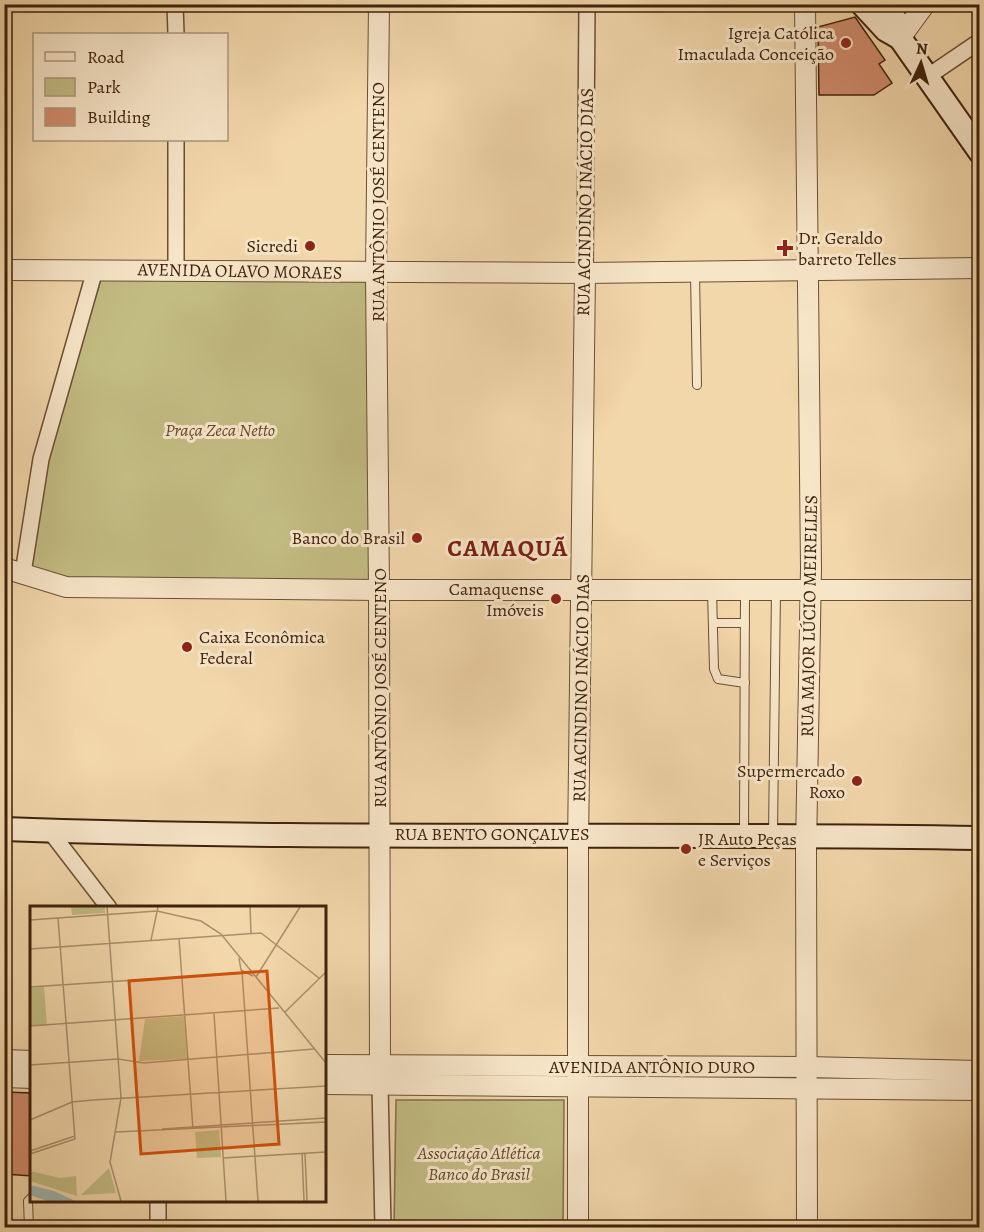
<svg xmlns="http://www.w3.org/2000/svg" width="984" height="1232" font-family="Alegreya,serif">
  <rect width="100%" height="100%" fill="#f2d7ab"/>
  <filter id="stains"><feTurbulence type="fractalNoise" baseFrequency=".00333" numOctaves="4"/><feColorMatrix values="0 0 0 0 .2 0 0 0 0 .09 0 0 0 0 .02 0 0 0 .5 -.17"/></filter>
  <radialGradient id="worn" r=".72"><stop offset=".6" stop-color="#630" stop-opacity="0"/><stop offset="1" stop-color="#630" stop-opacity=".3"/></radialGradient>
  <g fill="#c2bc83" stroke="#806f48" stroke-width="1.5">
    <polygon points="373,275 374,584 65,581 29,570 48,458 93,279"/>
    <polygon points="396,1100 564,1100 563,1227 394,1227"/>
  </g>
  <g fill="#d28b6d" stroke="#3f220d" stroke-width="1.5">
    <polygon points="855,17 885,60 879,64 892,83 874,95 819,95 818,27"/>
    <polygon points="4,1092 32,1093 32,1176 4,1174"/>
  </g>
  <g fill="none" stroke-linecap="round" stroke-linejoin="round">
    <g stroke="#6c4f34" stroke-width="10">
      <g id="service">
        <polyline points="695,274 697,385"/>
        <polyline points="712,590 714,669 718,679 745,683"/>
        <polyline points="713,623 745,623"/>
        <polyline points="744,833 745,590"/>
        <polyline points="773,833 776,590"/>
        <polyline points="29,1228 28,1201 32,1197"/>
      </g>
    </g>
    <g stroke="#6c4f34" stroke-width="18">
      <g id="minor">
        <polyline points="175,4 176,34"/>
        <polyline points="927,77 980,41"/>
        <polyline points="176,140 176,270"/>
        <polyline points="585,273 587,4"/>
        <polyline points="23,573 41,459 95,270"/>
        <polyline points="49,830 109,908"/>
        <polyline points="380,1085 383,1228"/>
        <polyline points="158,1228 158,1200"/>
      </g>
    </g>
    <g stroke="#6c4f34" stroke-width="22">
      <g id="tertiary">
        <polyline points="379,4 376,273 379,590 380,1085"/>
        <polyline points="805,4 811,568 806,850 807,1228"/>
        <polyline points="900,38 925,4"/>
        <polyline points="4,270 585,273 980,268"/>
        <polyline points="4,568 66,587 379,590 980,590"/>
        <polyline points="4,1060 32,1061"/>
        <polyline points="324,1065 807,1067 980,1071"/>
        <polyline points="4,1077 32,1078"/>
        <polyline points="324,1084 980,1090"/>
        <polyline points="578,1228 578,847 585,273"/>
      </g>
    </g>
    <g stroke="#3f220d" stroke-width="26">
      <g id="secondary">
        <polyline points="862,4 886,30 900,38"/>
        <polyline points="887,4 897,23 900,38 980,152"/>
        <path d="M4,829C329,841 655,832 980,838"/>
      </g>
    </g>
    <use href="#service" stroke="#f7e5c8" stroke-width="8"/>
    <use href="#minor" stroke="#f7e5c8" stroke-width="15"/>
    <use href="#tertiary" stroke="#f7e5c8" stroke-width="20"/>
    <use href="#secondary" stroke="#f7e5c8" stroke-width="22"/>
  </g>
  <g fill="#8f2418" stroke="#f7e5c8" stroke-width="2">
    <circle cx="846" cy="43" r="6"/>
    <circle cx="310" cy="246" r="6"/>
    <path d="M782 239h6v6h6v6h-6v6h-6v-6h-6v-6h6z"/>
    <circle cx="417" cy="538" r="6"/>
    <circle cx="556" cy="599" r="6"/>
    <circle cx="187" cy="647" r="6"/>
    <circle cx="857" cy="781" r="6"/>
    <circle cx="686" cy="849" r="6"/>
  </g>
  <g text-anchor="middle" stroke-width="6" stroke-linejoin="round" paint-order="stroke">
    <g font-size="18" fill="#3f220d" stroke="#f7e5c8" text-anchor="end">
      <text x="834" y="39">Igreja Católica<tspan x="834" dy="21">Imaculada Conceição</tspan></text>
      <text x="798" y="244" text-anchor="start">Dr. Geraldo<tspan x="798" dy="21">barreto Telles</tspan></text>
      <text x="298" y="252">Sicredi</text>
      <text x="405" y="544">Banco do Brasil</text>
      <text x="544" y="595">Camaquense<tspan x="544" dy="21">Imóveis</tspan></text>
      <text x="199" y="643" text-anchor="start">Caixa Econômica<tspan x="199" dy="21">Federal</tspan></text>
      <text x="845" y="777">Supermercado<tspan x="845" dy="21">Roxo</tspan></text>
      <text x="698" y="845" text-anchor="start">JR Auto Peças<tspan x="698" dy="21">e Serviços</tspan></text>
    </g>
    <g font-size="18" fill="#3f220d" stroke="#f7e5c8">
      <text transform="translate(378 202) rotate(-90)" y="6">RUA ANTÔNIO JOSÉ CENTENO</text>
      <text transform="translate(585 202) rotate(-89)" y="6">RUA ACINDINO INÁCIO DIAS</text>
      <text transform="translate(240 271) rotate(1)" y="6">AVENIDA OLAVO MORAES</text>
      <text transform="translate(809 616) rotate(-89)" y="6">RUA MAJOR LÚCIO MEIRELLES</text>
      <text transform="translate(380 688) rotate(-90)" y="6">RUA ANTÔNIO JOSÉ CENTENO</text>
      <text transform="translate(581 688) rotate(-89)" y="6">RUA ACINDINO INÁCIO DIAS</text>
      <text x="492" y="840">RUA BENTO GONÇALVES</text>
      <text x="652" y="1073">AVENIDA ANTÔNIO DURO</text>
    </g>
    <g font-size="18" font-style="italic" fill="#60482a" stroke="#f7e5c8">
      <text x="220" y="436">Praça Zeca Netto</text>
      <text x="479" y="1159">Associação Atlética<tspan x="479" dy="21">Banco do Brasil</tspan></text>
    </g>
    <g font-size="24" font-weight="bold" letter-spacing="1.5" fill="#7a1f14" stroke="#f7e5c8">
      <text x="508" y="556">CAMAQUÃ</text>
    </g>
  </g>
  <g transform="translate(30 906)">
    <rect width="296" height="296" fill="#f2d7ab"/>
    <path d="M41,1H75V7L42,9ZM14,81L17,119L0,120V82ZM154,110L157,153L109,155L115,113ZM189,224L191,251L167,252L165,226ZM79,262L86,287L51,289ZM0,265L30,272L46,270L47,290L0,275Z" fill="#c2bc83"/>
    <path d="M0,279L24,285L45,295H17L0,289Z" fill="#9db8b0"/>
    <path fill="none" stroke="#aa8f6c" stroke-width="1.5" d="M77,1L91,192M220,1L221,27M0,14L127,5L171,15L191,28L296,157M149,32L163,223M121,34L128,1M0,43L231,27L289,72M209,52L211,64L223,70M212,65L228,295M226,71L270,1M0,81L212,67M255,106L296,66M184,108L196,295M0,120L249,102M0,159L88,153L114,157L284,143M91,192L80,256L91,295M0,214L42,196L63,194L296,180M132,223L296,212M86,226L296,216M0,245L45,230M272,247L274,295M275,247L277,295M0,248L45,233L28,12M193,252L296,246"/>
    <path fill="#cf510c" fill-opacity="0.15" stroke="#cf510c" stroke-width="3" d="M237,65L249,238L111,248L99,75Z"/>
    <rect width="296" height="296" fill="none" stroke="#3f220d" stroke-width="3"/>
  </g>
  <rect width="984" height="1232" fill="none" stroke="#f2d7ab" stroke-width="24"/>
  <rect x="6" y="6" width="972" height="1220" fill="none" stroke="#3f220d" stroke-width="3"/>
  <rect x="12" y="12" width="960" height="1208" fill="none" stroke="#3f220d" stroke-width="1.5"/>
  <rect x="33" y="33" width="195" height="108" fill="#f7e5c8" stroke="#ad977d" stroke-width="1.5"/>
  <rect x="45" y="52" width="30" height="9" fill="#f7e5c8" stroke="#ad977d" stroke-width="1.5"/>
  <text x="87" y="63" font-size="18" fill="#3f220d">Road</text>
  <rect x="45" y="78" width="30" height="18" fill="#c2bc83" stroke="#ad977d" stroke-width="1.5"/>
  <text x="87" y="93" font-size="18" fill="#3f220d">Park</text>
  <rect x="45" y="108" width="30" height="18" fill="#d28b6d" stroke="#ad977d" stroke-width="1.5"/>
  <text x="87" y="123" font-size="18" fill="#3f220d">Building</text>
  <g transform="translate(921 63) rotate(4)" stroke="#f7e5c8" stroke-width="4.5" paint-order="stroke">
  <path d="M0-4.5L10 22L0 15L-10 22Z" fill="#3f220d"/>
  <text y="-9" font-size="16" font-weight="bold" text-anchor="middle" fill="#3f220d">N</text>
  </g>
  <rect width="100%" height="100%" filter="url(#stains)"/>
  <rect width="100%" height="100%" fill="url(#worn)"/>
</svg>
